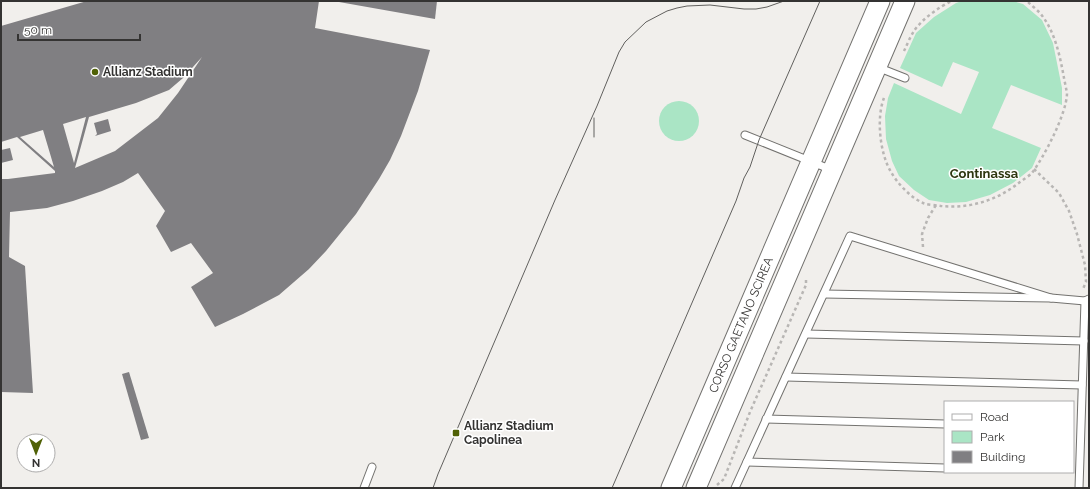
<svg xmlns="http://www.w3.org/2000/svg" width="1090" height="489" font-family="Raleway,sans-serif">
  <rect width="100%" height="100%" fill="#f1efec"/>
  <g fill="#aae5c5">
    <polygon points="962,1 1013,1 1023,4 1042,20 1053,43 1062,88 1062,105 1011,85 992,128 1041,148 1032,168 1013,183 990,195 966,202 947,203 929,200 914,190 899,176 892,161 886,139 885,116 888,98 894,83 961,114 979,72 953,62 942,87 900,68 916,33 934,17 956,3"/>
    <circle cx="679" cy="121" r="20"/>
  </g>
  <g fill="#807f82" fill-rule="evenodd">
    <path d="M87,1H319L315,28L430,50L418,91L401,136L390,160L379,179L356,214L326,251L309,269L279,295L243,314L215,327L191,287L213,273L191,243L171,252L156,226L165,211L138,173L123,182L102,191L73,201L47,208L10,212L9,257L25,266L33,393L1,392V179H8L55,173V171L17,137L1,142V26ZM202,57L178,93L158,118L115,151L75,168L89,117L136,103L169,90L183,78ZM86,117L74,163L63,124ZM43,130L54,167L20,137Z"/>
    <polygon points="339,1 437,1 435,19 339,2"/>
    <polygon points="108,119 111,131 95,136 97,134 94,123"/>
    <polygon points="10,148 13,160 1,163 1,150"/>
    <polygon points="129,372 149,438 141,440 122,374"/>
  </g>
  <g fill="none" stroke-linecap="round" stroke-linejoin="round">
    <g stroke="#73726f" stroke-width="9">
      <g id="service">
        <polyline points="877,67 905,78"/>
        <polyline points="745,135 832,170"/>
        <polyline points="824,294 1051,298 1085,301 1089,299"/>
        <polyline points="806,334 1084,341"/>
        <polyline points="786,377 1082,385"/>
        <polyline points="766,419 945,424"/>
        <polyline points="747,462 945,468"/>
        <polyline points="364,488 372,467"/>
        <polyline points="735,488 850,236 1051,298"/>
        <polyline points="1079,488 1085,301"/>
      </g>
    </g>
    <g stroke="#73726f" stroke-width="21">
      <g id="tertiary">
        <polyline points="671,488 880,1"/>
        <polyline points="696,488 905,1"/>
      </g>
    </g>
    <g stroke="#b8b6b4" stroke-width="2.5" stroke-dasharray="3 3" stroke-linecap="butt">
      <path d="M904,51C907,45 910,37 914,31C921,20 940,6 952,1"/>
      <path d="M884,98C876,118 880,154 891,172C898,184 910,197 923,203C928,205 936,205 941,206C970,209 998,200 1020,182C1024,179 1029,176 1032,173C1044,157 1067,113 1067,93C1066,88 1065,83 1064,78C1060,56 1055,31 1040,13C1036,9 1031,5 1027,1"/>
      <polyline points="1034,169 1059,193 1069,211 1077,234 1085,265 1086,282 1083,289"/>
      <polyline points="923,247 922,234 928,218 936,205"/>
      <polyline points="717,485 724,479 750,412 806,285 806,278"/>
    </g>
    <use href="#service" stroke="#fff" stroke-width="7"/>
    <use href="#tertiary" stroke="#fff" stroke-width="19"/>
    <g stroke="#61605e" stroke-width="1">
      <polyline points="594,137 594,118"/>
      <polyline points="433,488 438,474 555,200 597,106 619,52 625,42 646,22 667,11 677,8 687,6 710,5 744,9 756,9 767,7 784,1"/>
      <polyline points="612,488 736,201 744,178 750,167 759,140 820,1"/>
    </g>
  </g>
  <g fill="#506106" stroke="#fff" stroke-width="1.5">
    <circle cx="95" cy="72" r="4"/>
    <rect x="452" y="429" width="8" height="8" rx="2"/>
  </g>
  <g text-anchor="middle" stroke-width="3" stroke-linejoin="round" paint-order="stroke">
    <g font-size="12" font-weight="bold" fill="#343332" stroke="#fff" text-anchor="start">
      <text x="103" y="76">Allianz Stadium</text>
      <text x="464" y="430">Allianz Stadium<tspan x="464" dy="14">Capolinea</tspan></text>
    </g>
    <g font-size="12" fill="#343332" stroke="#fff">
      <text transform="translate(741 325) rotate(-67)" y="4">CORSO GAETANO SCIREA</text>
    </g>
    <g font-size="13" font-weight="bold" fill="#2d360f" stroke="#fff">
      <text x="984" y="178">Continassa</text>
    </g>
  </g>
  <rect width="1090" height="489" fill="none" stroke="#343332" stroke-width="4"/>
  <rect x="944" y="401" width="130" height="72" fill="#ffffff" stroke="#aeadad"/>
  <rect x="952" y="414" width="20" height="6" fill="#ffffff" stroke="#aeadad"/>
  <text x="980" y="421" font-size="12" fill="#343332">Road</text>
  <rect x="952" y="431" width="20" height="12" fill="#aae5c5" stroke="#aeadad"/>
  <text x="980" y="441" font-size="12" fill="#343332">Park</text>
  <rect x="952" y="451" width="20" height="12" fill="#807f82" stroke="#aeadad"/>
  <text x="980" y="461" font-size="12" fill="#343332">Building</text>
  <g transform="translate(36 453) rotate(180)"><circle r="19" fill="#ffffff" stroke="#aeadad"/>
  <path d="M0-3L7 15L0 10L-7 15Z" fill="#506106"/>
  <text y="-6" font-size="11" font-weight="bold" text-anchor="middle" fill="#343332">N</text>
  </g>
  <path d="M18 34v6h122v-6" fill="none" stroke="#343332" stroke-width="2"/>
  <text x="24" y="34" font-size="12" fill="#343332" stroke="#ffffff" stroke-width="3" paint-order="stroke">50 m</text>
</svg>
